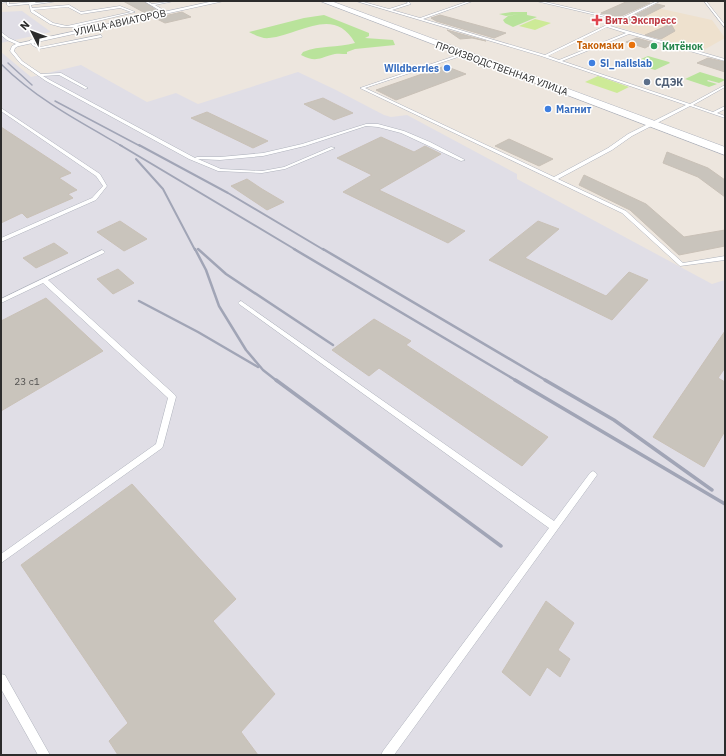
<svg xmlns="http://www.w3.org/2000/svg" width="726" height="756" font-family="'IBM Plex Sans',sans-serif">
  <rect width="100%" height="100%" fill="#ede6de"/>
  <g fill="#e0dee6">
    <polygon points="22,11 51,32 1,43 1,12"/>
    <polygon points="1,52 31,77 81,65 147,102 176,93 198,104 298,72 336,90 384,115 391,117 407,115 517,174 517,179 712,284 725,280 725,755 1,755"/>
  </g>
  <polygon fill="#eee1ce" points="653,7 712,20 725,38 702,51 615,26"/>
  <g fill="#b9e39b">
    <polygon points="512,12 527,12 527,15 537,17 513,27 505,23 503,20 508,16 519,14 506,16 499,14"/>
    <path d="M324,15L369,33V36L365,38L393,40L395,45L355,49L347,52V54C342,54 336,53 331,55C318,59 315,62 301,55L303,52C320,45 337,48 355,43C334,5 300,35 269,38C263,39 255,35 249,32L304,18Z"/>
    <polygon points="648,56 669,62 670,63 655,70 632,63 639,60 648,63 649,62 641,59"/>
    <polygon points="700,72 723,79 725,80 719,83 708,80 707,81 717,84 709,87 685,79"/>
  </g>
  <g fill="#cdea97">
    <polygon points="535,19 551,23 535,30 519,26"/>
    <polygon points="598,76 629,87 617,93 585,82"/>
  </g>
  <g fill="#c9c4bc" stroke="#c9c1b7">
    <polygon points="123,1 143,1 159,12 147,14"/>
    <polygon points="628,1 650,3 619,17 601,13"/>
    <polygon points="657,4 665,6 631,23 623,21"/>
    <polygon points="182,12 191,17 165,23 155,18"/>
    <polygon points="440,15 506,33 494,38 436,21 431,18"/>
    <polygon points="671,24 675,31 661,39 645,35"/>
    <polygon points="447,30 486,41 472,38 460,39"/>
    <polygon points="637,38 654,43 645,48 626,42"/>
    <polygon points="708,58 725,62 725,72 697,63"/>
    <polygon points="445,66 466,74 396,100 376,90"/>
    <polygon points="323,98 353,113 334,120 304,104"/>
    <polygon points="207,112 268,141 253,148 191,118"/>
    <polygon points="1,127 71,173 59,178 77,190 68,194 73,198 27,218 22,213 1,223"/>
    <polygon points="381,137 414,152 425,146 441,154 379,190 465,231 448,243 343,192 372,175 337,158"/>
    <polygon points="509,139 553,159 539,166 495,146"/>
    <polygon points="667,152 708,168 725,180 725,197 698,177 663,163"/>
    <polygon points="584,175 646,204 684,237 725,230 725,246 679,255 630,210 579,185"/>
    <polygon points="247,179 262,189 284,202 267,210 231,186"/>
    <polygon points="120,221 147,239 124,251 97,232"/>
    <polygon points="538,221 559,229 525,258 606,296 629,272 648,280 612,320 489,260"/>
    <polygon points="54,243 68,253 36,268 23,258"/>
    <polygon points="118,269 134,283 113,294 97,279"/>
    <polygon points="46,298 103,351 1,411 1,321"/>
    <polygon points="374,319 411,341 406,345 548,437 522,466 379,368 369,376 332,350"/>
    <polygon points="725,331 725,368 718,378 725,382 725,431 704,467 653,437"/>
    <polygon points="132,484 236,599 213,621 275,694 241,732 258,755 118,755 109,741 128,723 21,565"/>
    <polygon points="546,601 574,623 558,650 570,659 560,677 547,667 530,696 502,672"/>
  </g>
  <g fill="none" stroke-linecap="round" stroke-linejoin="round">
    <g stroke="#aeb2bc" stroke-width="1">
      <g id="lane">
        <path d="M1,1H9V4H11L32,2L37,1L35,3L58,1L31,5L32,8L69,5L81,12L120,6L135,12L77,26L81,29L80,31L73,27H61L50,24L31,12L29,4L8,6L7,5V2L1,3ZM68,7L81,14L120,8L131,12L67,26L53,23L33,10Z"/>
        <polygon points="144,1 147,1 152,4 174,1 155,5 165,11 164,13"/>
        <path d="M356,1H360L389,9L408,3L405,1H408L411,4L392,10L420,18L469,1H473L423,19L545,55L617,20L536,1H541L619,19L657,1H660L610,26L725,59V61L629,34L562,61L690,104L725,85V87L693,105L713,112L725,106V109L717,113L725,116V118L690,106L632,136L612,150L558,179L626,211L683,263L725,256V260L680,266L622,213L360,88L464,53V55L365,88L554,177L608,148L628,134L686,105L541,56ZM607,27L626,33L559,60L548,56Z"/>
        <polygon points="704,1 706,1 725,25 725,28"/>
        <polygon points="1,32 9,38 20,43 20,45 15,48 14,51 22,61 41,74 61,73 88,88 85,89 59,75 43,76 48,79 195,158 197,157 220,157 263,153 302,144 366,124 378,124 404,131 430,142 465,160 461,161 401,133 378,127 366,126 305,146 263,156 220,160 198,159 221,169 262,171 284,167 331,147 335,148 285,169 262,173 218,171 189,159 46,81 20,63 10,51 12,46 16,44 7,40 1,35"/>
        <polygon points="101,35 102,37 39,49 32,45 30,40 33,39 34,44 40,47"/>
        <polygon points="1,108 100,174 107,186 96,200 1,242 1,238 92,198 103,186 96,176 1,111"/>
        <polygon points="102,250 105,252 104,253 48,280 175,395 176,397 163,446 162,448 1,563 1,554 156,444 168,398 43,283 1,303 1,299"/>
        <polygon points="241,301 554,521 590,473 593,471 596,473 597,475 394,755 381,755 383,751 549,528 239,304 238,303 239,302"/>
        <polygon points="1,674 5,675 50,755 38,755 1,689"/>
      </g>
    </g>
    <g stroke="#aeb2bc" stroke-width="1">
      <polygon id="street" points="214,1 224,1 19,46 16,44"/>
    </g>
    <g stroke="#aeb2bc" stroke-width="1">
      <polygon id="secondary" points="320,1 331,1 725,147 725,155"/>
    </g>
    <use href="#lane" fill="#fff" fill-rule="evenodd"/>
    <use href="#street" fill="#fff" fill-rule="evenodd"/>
    <use href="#secondary" fill="#fff" fill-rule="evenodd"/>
    <g stroke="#a1a5b6" stroke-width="1.5">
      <polyline points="8,63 32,85"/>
      <path d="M1,64C36,99 80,122 122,146"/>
      <polyline points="55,101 140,146"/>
    </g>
    <g stroke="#a1a5b6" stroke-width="2">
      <polyline points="120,145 296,250"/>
      <polyline points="139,145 228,193 324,250"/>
      <polyline points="136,159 163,189 195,250"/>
    </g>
    <g stroke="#a1a5b6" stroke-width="2.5">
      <polyline points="195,249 206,270 219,306 246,350 263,370 277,381"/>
      <polyline points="198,249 226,274 333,345"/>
      <polyline points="294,249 517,381"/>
      <polyline points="323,249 547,381"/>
      <polyline points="139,301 198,332 258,367"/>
    </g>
    <g stroke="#a1a5b6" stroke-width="3.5">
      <polyline points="276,380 501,546"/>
      <polyline points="515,380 725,504"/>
      <polyline points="545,380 614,420 712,490"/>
    </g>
  </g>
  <path fill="#e0444e" stroke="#fff" stroke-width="1.5" d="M595 14h4v4h4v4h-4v4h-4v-4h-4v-4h4z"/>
  <circle fill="#e8710a" stroke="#fff" stroke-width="1.5" cx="632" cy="45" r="4"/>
  <circle fill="#2e9e5b" stroke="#fff" stroke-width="1.5" cx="654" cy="46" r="4"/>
  <g fill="#3f7fe0" stroke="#fff" stroke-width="1.5">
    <circle cx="592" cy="63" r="4"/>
    <circle cx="447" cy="68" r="4"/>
    <circle cx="548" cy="109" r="4"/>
  </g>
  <circle fill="#5c6f8a" stroke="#fff" stroke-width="1.5" cx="647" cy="82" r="4"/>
  <g text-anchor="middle" stroke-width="3" stroke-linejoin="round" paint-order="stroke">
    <g font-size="10" font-weight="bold" fill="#be3a42" stroke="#fff" text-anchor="start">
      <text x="605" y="24">Вита Экспресс</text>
    </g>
    <g font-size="10" fill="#2c2c2c" stroke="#fff">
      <text transform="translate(120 22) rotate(-12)" y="4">УЛИЦА АВИАТОРОВ</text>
      <text transform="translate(502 68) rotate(20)" y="4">ПРОИЗВОДСТВЕННАЯ УЛИЦА</text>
    </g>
    <g font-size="10" font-weight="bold" fill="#c56008" stroke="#fff" text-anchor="end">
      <text x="624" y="49">Такомаки</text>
    </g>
    <g font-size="10" font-weight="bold" fill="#27864d" stroke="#fff" text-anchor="start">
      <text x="662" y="50">Китёнок</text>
    </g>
    <g font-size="10" font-weight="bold" fill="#366cbe" stroke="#fff" text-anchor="start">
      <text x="600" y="67">Si_nailslab</text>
      <text x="439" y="72" text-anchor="end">Wildberries</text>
      <text x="556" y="113">Магнит</text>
    </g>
    <g font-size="10" font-weight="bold" fill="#4e5e75" stroke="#fff" text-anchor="start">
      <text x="655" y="86">СДЭК</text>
    </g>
    <g font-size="10" fill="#535250">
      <text x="27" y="385">23 с1</text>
    </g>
  </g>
  <rect width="726" height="756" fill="none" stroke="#2c2c2c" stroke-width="4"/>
  <g transform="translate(32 32) rotate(312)" stroke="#ffffff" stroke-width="3" paint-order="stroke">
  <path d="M0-3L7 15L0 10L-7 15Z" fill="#2c2c2c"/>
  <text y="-6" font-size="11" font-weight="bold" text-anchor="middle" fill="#2c2c2c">N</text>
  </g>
</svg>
